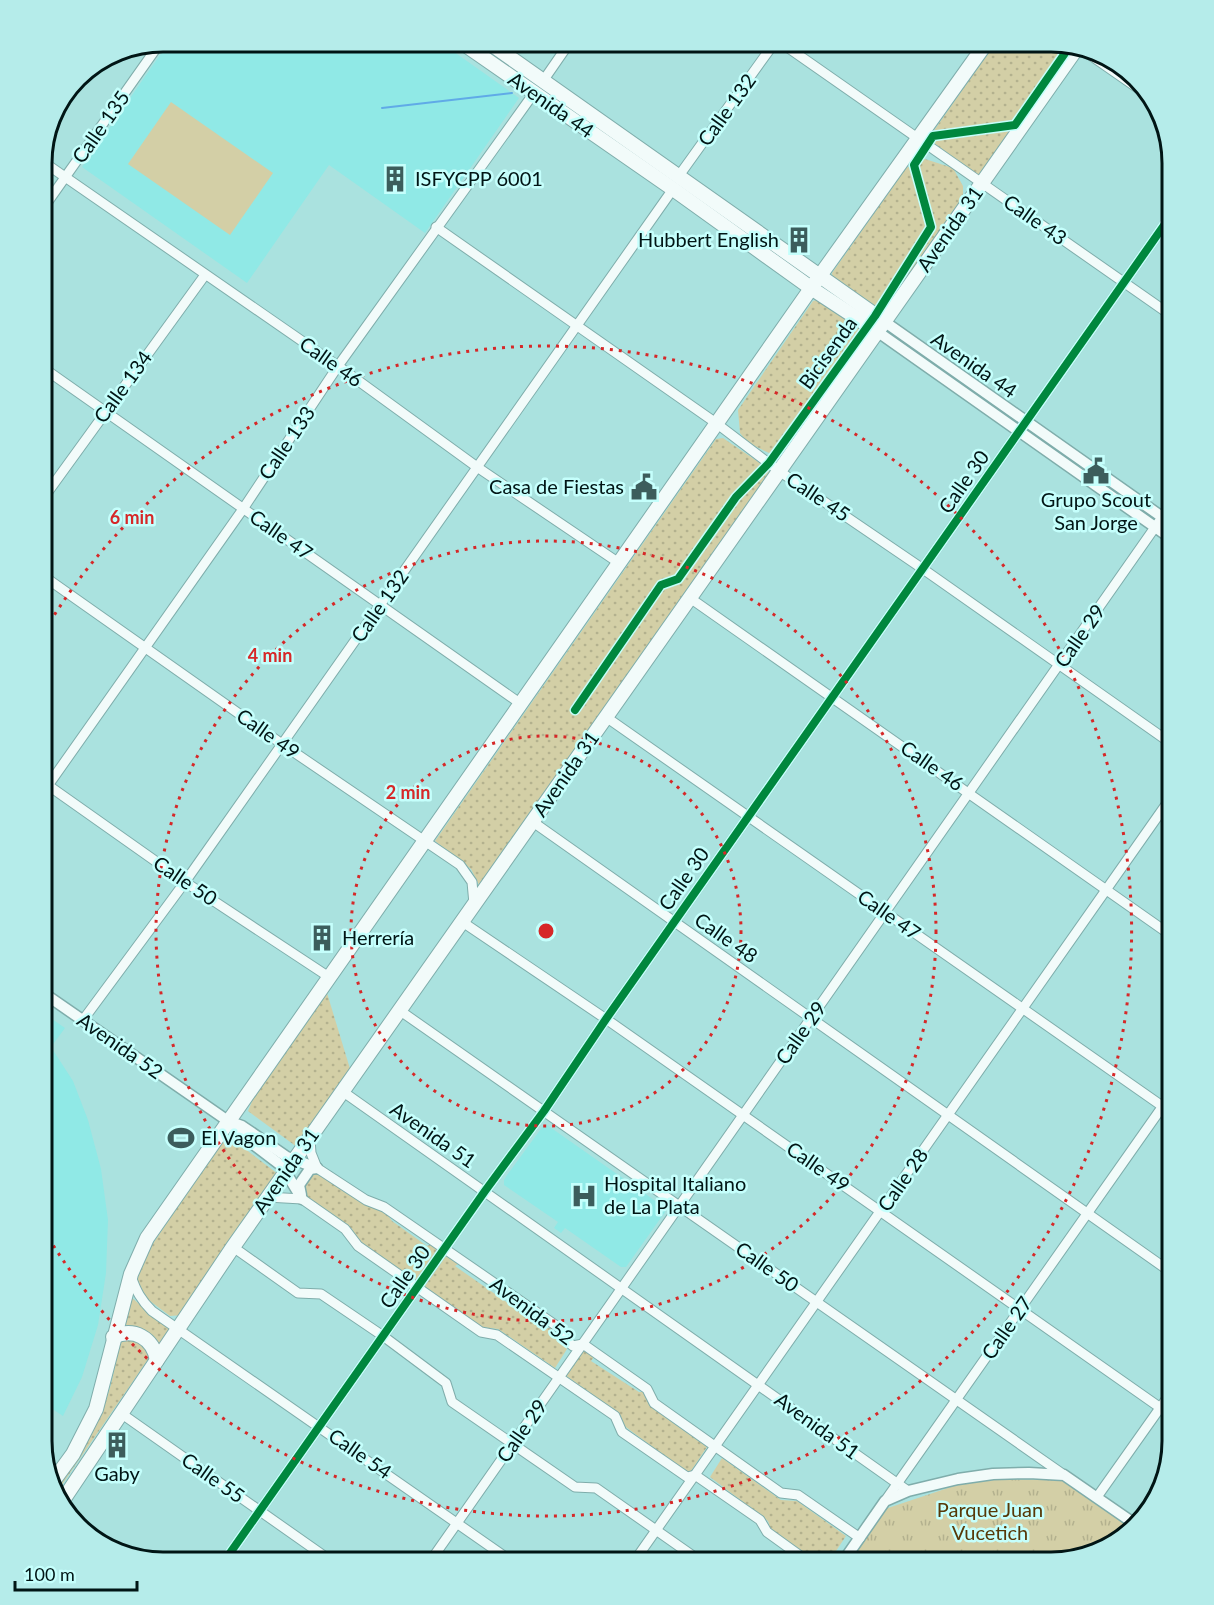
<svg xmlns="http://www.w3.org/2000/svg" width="1214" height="1605" font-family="Lato,sans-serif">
  <defs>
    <pattern id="grass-dots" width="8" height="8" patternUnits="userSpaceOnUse" patternTransform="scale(1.5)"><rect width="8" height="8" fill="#d3cfa6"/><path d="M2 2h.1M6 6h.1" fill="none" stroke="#b3b18e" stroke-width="1.8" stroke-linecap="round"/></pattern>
    <pattern id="park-tufts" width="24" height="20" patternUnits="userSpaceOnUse" patternTransform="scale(1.5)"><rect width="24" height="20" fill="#d3cfa6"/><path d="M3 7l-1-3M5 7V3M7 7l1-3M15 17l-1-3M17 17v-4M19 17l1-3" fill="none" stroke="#b3b18e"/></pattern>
  </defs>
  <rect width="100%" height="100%" fill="#aae2df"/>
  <g fill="#90e9e6">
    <polygon points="169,42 440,42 519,98 425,233 329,165 247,283 82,167"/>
    <polygon points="42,1012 65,1028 51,1047 73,1081 88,1120 101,1169 108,1220 106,1273 98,1325 82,1377 63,1416 42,1402"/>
    <polygon points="547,1125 664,1207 665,1212 626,1267 621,1267 565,1228 561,1233 554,1228 558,1222 504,1185 504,1180 507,1175 543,1126"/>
  </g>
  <g fill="url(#grass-dots)">
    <polygon points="996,42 1058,42 1073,47 982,178 928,139"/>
    <polygon points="925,159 953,168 963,186 963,203 888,310 878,311 833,280 832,273 906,168"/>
    <polygon points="820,299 866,331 867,338 793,446 769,453 748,443 740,433 738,410 813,301"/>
    <polygon points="723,438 769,469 770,476 481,889 471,869 435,841 716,439"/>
    <polygon points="327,993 351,1072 297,1147 248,1111 253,1099"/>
    <polygon points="227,1135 278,1174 183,1315 170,1316 146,1298 136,1280 145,1255"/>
    <polygon points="314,1172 371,1206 384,1210 392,1221 427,1246 432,1244 438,1248 417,1282 358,1241 352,1229 302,1193 303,1187"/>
    <path d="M445,1254L460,1263L455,1266L545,1329L551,1327C557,1334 560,1342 567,1349L555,1368L498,1329L481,1327L424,1287Z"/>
    <path d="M131,1297L170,1330L158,1347C152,1335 135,1325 122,1325Z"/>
    <path d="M132,1337L148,1347L151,1355L57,1492V1490C80,1456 102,1421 112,1380C115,1367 117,1352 120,1338Z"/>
    <polygon points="581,1349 594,1357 591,1361 639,1392 643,1392 650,1399 654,1409 707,1447 689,1474 623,1425 615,1411 565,1375"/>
    <polygon points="722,1458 781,1500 797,1501 846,1536 828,1563 818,1563 772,1533 768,1521 710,1477"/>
  </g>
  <polygon fill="url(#park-tufts)" points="975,1479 1064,1480 1132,1528 1118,1543 1051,1563 848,1563 885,1509"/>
  <polygon fill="#d3cfa6" points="171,102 273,173 230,235 128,164"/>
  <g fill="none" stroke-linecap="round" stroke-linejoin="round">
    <polyline stroke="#60aae7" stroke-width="2" points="382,108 512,93"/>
    <g stroke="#7fadab" stroke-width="11">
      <g id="minor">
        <polyline points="780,42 1172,316"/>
        <polyline points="1083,50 1152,98"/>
        <polyline points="543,81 570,42"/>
        <polyline points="42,161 338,366 477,467 619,563"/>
        <polyline points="678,177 775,42"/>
        <polyline points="42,210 160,43"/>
        <polyline points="436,227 716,423 779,471 923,569 1172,744"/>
        <polyline points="42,367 521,704"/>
        <polyline points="42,500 205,275"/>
        <polyline points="42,575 282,744 460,865 472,882 474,904"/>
        <polyline points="690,598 1172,936"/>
        <polyline points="606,717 1172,1113"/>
        <polyline points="42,781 185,882 329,977"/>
        <polyline points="42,794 243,509 338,366 534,93"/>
        <polyline points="533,822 1172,1273"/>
        <polyline points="461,921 606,1019 1172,1416"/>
        <polyline points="399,1010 1064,1475"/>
        <polyline points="83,1020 185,882 673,189"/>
        <polyline points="342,1091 908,1491"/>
        <polyline points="310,1139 311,1153 317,1168 366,1200 384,1207 561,1329 566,1340 573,1346 583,1344 647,1389 654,1403 781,1493 798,1495 860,1538"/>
        <polyline points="267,1197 302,1199 345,1229 358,1246 481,1332 497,1335 615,1416 622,1432 687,1477 695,1475 760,1520 767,1532 810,1563"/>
        <polyline points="233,1247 298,1293 321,1294 383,1336 446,1383 452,1402 575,1487 596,1488 703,1563"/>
        <path d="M131,1276C136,1291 141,1300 152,1311L514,1563"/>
        <polyline points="122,1414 334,1563"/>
        <polyline points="1097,1497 1172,1391"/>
        <polyline points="885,1501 1172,1093"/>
        <polyline points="223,1563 485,1191 544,1111 606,1019 1172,214"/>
        <polyline points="429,1563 1172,503"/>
        <polyline points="633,1563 1172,796"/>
      </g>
    </g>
    <g stroke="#7fadab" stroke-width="13">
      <g id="major">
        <polyline points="885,322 1172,524"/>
        <polyline points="878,332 1172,539"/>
        <polyline points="42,992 228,1121 242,1126 287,1157 317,1168"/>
        <polyline points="229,1122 237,1132 282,1166 302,1199"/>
        <polyline points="301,1195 299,1185 310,1169 317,1168"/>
        <polyline points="842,1563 885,1501 908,1491 958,1479 993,1474 1029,1473 1064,1475 1135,1524"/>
      </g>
    </g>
    <g stroke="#7fadab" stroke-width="16">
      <g id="highway">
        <polyline points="461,42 673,189 811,288 878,332"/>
        <polyline points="488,42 885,322"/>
        <path d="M113,1337C134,1327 153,1338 157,1360"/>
        <polyline points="54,1480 73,1454 96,1409 131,1274 147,1238 819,277 987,42"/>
        <polyline points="61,1503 233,1247 1077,48"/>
      </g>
    </g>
    <use href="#minor" stroke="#f2fbfa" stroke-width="9"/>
    <use href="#major" stroke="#f2fbfa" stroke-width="10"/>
    <use href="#highway" stroke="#f2fbfa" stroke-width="14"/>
    <g stroke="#c5fffc" stroke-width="11">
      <g id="cycleway">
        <polyline points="575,710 661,585 678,579 736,497 769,463 875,316 931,227 914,165 933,136 1015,125 1070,46"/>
        <polyline points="223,1563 485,1191 544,1111 606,1019 1172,214"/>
      </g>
    </g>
    <use href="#cycleway" stroke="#00873e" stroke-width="8"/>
  </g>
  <g fill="none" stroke="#d62828" stroke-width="3" stroke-dasharray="3 6">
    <circle cx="546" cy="931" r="195"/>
    <circle cx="546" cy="931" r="390"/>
    <path d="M45 630A585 585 0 1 1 45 1232"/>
  </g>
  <defs>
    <g id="building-bare" transform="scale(2.07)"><path d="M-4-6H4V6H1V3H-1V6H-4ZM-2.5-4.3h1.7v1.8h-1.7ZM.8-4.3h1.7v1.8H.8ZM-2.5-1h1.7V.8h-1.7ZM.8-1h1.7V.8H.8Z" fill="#3c5d5c" stroke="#c5fffc" stroke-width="2.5" paint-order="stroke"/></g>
    <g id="civic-bare" transform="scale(2.07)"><path d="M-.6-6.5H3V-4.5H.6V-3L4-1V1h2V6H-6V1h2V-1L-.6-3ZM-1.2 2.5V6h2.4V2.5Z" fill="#3c5d5c" stroke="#c5fffc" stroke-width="2.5" paint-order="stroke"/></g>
    <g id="stadium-bare" transform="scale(2.07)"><path d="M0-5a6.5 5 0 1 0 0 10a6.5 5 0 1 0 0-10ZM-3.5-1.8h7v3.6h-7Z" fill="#3c5d5c" stroke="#c5fffc" stroke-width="2.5" paint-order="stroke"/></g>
    <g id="hospital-bare" transform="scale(2.07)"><path d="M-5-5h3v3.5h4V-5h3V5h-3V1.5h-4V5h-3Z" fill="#3c5d5c" stroke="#c5fffc" stroke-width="2.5" paint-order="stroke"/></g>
  </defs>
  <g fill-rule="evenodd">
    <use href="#building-bare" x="395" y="179"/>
    <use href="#building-bare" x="799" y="240"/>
    <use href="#civic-bare" x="1096" y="471"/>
    <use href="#civic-bare" x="644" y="487"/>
    <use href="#building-bare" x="322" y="938"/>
    <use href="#stadium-bare" x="181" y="1138"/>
    <use href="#hospital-bare" x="584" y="1196"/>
    <use href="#building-bare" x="117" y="1445"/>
  </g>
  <g text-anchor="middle" stroke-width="5" stroke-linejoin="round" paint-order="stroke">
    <g font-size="20" fill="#011515" stroke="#c5fffc">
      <text transform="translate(551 105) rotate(35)" y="7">Avenida 44</text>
      <text transform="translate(727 110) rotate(-54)" y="7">Calle 132</text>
      <text transform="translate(101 127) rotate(-55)" y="7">Calle 135</text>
      <text transform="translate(1035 220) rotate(35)" y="7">Calle 43</text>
      <text transform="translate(950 229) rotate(-55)" y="7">Avenida 31</text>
      <text transform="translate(828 353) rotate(-54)" y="7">Bicisenda</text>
      <text transform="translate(331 362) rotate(35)" y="7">Calle 46</text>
      <text transform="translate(974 365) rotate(35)" y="7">Avenida 44</text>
      <text transform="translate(123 387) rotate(-54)" y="7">Calle 134</text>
      <text transform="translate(287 443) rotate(-56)" y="7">Calle 133</text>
      <text transform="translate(964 482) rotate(-55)" y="7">Calle 30</text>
      <text transform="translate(818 497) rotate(34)" y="7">Calle 45</text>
      <text transform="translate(281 535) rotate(35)" y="7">Calle 47</text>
      <text transform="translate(380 606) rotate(-55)" y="7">Calle 132</text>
      <text transform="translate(1080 636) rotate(-55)" y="7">Calle 29</text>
      <text transform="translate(268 734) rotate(35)" y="7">Calle 49</text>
      <text transform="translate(932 766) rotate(35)" y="7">Calle 46</text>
      <text transform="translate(566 774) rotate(-55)" y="7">Avenida 31</text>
      <text transform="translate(684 879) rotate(-55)" y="7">Calle 30</text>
      <text transform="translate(185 881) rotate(34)" y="7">Calle 50</text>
      <text transform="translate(889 915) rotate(35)" y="7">Calle 47</text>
      <text transform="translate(726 938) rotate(35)" y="7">Calle 48</text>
      <text transform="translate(801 1033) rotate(-55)" y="7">Calle 29</text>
      <text transform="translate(120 1046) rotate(35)" y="7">Avenida 52</text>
      <text transform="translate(433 1135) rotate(35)" y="7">Avenida 51</text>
      <text transform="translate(818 1167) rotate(35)" y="7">Calle 49</text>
      <text transform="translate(286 1171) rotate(-55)" y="7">Avenida 31</text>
      <text transform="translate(903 1180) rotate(-55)" y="7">Calle 28</text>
      <text transform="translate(767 1267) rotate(35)" y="7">Calle 50</text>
      <text transform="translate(405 1277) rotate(-55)" y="7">Calle 30</text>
      <text transform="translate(532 1311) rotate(37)" y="7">Avenida 52</text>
      <text transform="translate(1007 1328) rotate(-55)" y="7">Calle 27</text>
      <text transform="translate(817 1426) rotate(36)" y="7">Avenida 51</text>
      <text transform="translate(522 1431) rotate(-55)" y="7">Calle 29</text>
      <text transform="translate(360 1454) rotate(35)" y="7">Calle 54</text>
      <text transform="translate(213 1478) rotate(35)" y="7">Calle 55</text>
    </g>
    <g font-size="20" fill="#011515" stroke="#c5fffc" text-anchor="start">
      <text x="415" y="186">ISFYCPP 6001</text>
      <text x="779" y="247" text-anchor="end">Hubbert English</text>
      <text x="624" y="494" text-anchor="end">Casa de Fiestas</text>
      <text x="1096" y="507" text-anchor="middle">Grupo Scout<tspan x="1096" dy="23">San Jorge</tspan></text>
      <text x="342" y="945">Herrería</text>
      <text x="201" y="1145">El Vagon</text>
      <text x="604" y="1191">Hospital Italiano<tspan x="604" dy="23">de La Plata</tspan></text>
      <text x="117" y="1481" text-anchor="middle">Gaby</text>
    </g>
    <g font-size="20" fill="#573807" stroke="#c5fffc">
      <text x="990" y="1517">Parque Juan<tspan x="990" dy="23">Vucetich</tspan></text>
    </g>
  </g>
  <path d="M0 0H1214V1605H0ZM163 52H1051A111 111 0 0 1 1162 163V1441A111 111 0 0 1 1051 1552H163A111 111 0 0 1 52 1441V163A111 111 0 0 1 163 52Z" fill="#b5ecea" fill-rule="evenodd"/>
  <path fill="none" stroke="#011515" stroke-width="3" d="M163 52H1051A111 111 0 0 1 1162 163V1441A111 111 0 0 1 1051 1552H163A111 111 0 0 1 52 1441V163A111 111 0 0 1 163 52Z"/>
  <circle cx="546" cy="931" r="9" fill="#d62828" stroke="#c5fffc" stroke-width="3"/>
  <g font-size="18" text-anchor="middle" font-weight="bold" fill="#d62828" stroke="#c5fffc" stroke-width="5" stroke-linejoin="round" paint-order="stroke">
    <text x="132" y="524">6 min</text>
    <text x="270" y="662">4 min</text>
    <text x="408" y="799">2 min</text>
  </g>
  <path d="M15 1581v9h122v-9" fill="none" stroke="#011515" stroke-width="3"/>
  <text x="24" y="1581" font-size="18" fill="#011515" stroke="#c5fffc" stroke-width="4.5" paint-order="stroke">100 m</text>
</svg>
